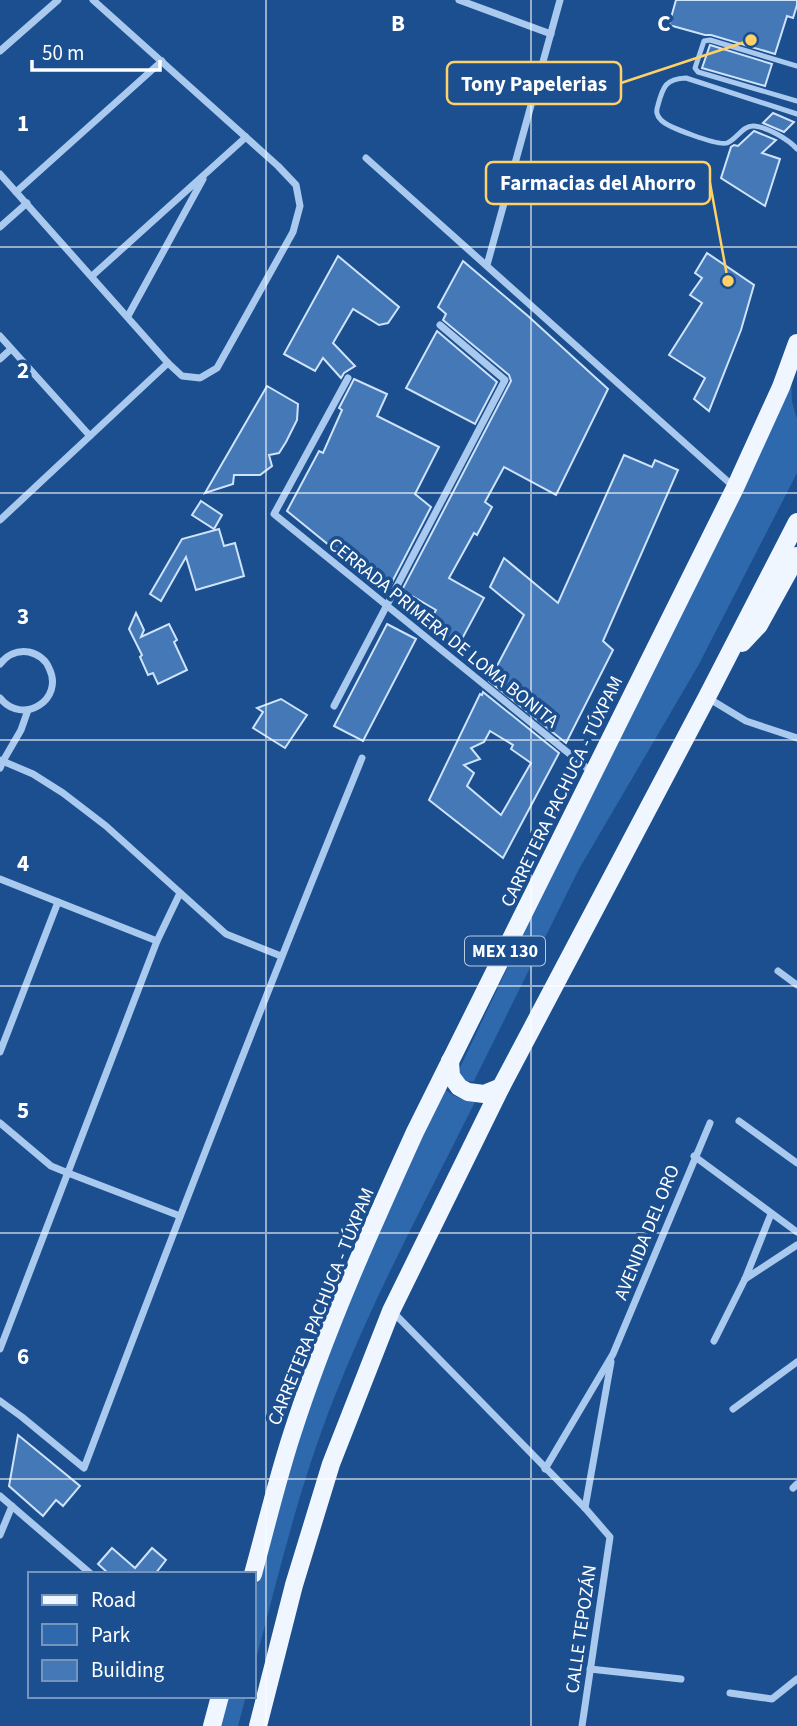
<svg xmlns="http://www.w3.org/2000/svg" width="797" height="1726" font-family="'Source Sans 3',sans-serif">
  <rect width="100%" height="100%" fill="#1b4f8f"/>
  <g fill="#2e69ad">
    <path d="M791,373L792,402L797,419V473L698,666L579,869L474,1081C465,1083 463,1079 458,1072L464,1059Z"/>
    <path d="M442,1086C450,1096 463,1100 475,1102C426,1200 374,1296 334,1398C299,1486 278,1577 254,1667V1596L287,1475L341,1313Z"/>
    <polygon points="227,1696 246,1696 238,1726 218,1726"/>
  </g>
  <g fill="#4478b7" stroke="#cfe3fa" stroke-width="2" fill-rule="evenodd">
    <polygon points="676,0 797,0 797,5 793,18 787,16 775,54 711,35 705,35 669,25"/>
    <polygon points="710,45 772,64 765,86 702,68"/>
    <polygon points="773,113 794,122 784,132 763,123"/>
    <polygon points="754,131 776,140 762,153 780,159 765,206 721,178 731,147 734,145 738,146"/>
    <polygon points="707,253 754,285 741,330 709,411 694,399 705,378 669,355 702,303 690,295 702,278 695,273"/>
    <polygon points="338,256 399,307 388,323 379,325 353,309 333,343 355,366 344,373 341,378 323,358 315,371 284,354"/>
    <polygon points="463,261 528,316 608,389 556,495 504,467 485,502 492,507 477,535 474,533 449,578 484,598 456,650 427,626 436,610 402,590 511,381 509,375 443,320 446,314 438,307"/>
    <polygon points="437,331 497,382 475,424 406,388"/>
    <polygon points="354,379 387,394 377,416 439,447 415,494 431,507 391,584 388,582 384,590 287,511 319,451 323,453 342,410 339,408"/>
    <polygon points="267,386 298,404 297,420 286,442 279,453 269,455 272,466 260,475 234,475 233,484 205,493"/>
    <polygon points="624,455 652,467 655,460 678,470 603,641 613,650 566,743 489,681 524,615 490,587 504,558 558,603"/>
    <polygon points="201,501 222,515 214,529 192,515"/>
    <polygon points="219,529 224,546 235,543 244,576 196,590 186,557 161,601 150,594 182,539"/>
    <polygon points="136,613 144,630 141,637 169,624 177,640 174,642 187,670 158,684 153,673 148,675 140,657 142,655 129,629"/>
    <polygon points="387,624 416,639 363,741 334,726"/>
    <path d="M483,692L559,753L503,858L429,800L480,694L482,695ZM490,731L513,745L511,749L531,763L501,815L467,786L474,773L464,765L480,759L471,748L484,742Z"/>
    <polygon points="281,699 307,715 285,748 253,728 263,712 257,708"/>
    <polygon points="18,1435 80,1486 63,1506 56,1500 43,1516 9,1486"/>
    <polygon points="112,1548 135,1568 152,1548 166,1560 155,1574 109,1574 98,1564"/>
  </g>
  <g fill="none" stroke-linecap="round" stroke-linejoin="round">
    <g stroke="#a9c9ee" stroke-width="5">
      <polyline points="797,66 710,40 704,41 695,68 698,72 797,101"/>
      <path d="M797,114L686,78C666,79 663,86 658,105C656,111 656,115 661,120C667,127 718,146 727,143C737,139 743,125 754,126C768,127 789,140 797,149"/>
    </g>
    <g stroke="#a9c9ee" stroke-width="7">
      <polyline points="459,0 551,34"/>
      <polyline points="0,51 58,0"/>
      <polyline points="366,158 734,487"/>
      <polyline points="0,174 168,363 182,376 200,378 217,368 293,232 300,206 296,185 278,166 93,0"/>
      <polyline points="16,192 162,61"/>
      <polyline points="0,227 27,203"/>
      <polyline points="487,265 560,0"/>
      <polyline points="92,276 246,137"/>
      <polyline points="128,316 203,179"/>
      <polyline points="0,336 90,436"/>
      <polyline points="0,359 11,349"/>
      <polyline points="348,378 274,514 593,773"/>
      <polyline points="0,520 168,363"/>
      <path d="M0,664C7,655 17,650 29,652C38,654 46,660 49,668C65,700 22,726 0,698"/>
      <polyline points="708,698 746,721 797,738"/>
      <polyline points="334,706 505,380 440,325"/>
      <polyline points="0,760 33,774 63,793 106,826 226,934 281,956"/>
      <polyline points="0,768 3,761 21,730 28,710"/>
      <polyline points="0,879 157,941"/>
      <polyline points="778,971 797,985"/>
      <polyline points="0,1052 58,902"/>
      <polyline points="739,1121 797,1163"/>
      <polyline points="0,1123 51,1166 68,1173 180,1216"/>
      <polyline points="694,1156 797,1232"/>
      <polyline points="745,1279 797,1245"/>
      <polyline points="392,1311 585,1508 610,1537 582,1726"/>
      <polyline points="714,1341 745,1279 771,1214"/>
      <polyline points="0,1349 157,941 180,893"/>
      <path d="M0,1401L22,1417L84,1468C174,1230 266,993 362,758"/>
      <polyline points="733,1409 797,1362"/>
      <polyline points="545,1469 613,1354 710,1123"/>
      <polyline points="793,1488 797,1484"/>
      <polyline points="0,1496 91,1574"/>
      <polyline points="585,1508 611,1362"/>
      <polyline points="0,1535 12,1506"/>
      <polyline points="590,1669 681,1679"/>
      <polyline points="730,1693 772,1699 797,1679"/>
    </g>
    <g stroke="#f0f6ff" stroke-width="18">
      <polyline points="742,643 759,625 797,556"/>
      <polyline points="450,1061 451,1076 459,1087 468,1092 484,1094 501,1087"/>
      <path d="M253,1574C266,1527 277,1480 292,1434C325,1331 370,1231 415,1132L735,488L781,387L797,343"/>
      <polyline points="212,1726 220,1696"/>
      <polyline points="258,1726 294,1585 331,1464 391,1311 501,1087 707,697 797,522"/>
    </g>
  </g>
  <path fill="none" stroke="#fff" stroke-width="2" stroke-opacity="0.55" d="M266,0V1726M531,0V1726M0,247H797M0,493H797M0,740H797M0,986H797M0,1233H797M0,1479H797"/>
  <g text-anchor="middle" stroke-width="7" stroke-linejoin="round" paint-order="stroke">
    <rect fill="#1b4f8f" stroke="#bbcadd" stroke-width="2" x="465" y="936.5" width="80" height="29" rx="5"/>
    <g font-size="18" font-weight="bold" fill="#fff">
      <text x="505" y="957">MEX 130</text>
    </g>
    <g font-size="19" fill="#fff" stroke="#1b4f8f">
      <text transform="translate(444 632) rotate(39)" y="7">CERRADA PRIMERA DE LOMA BONITA</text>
      <text transform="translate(561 791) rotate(-64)" y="7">CARRETERA PACHUCA - TÚXPAM</text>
      <text transform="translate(646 1232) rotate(-68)" y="7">AVENIDA DEL ORO</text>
      <text transform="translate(320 1306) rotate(-68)" y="7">CARRETERA PACHUCA - TÚXPAM</text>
      <text transform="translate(580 1629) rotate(-82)" y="7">CALLE TEPOZÁN</text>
    </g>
  </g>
  <g font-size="23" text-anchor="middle" font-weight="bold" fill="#fff" stroke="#1b4f8f" stroke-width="7" stroke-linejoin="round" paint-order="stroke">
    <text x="398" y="31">B</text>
    <text x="664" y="31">C</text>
    <text x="23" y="131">1</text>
    <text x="23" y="378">2</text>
    <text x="23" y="624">3</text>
    <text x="23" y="871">4</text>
    <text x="23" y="1118">5</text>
    <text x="23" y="1364">6</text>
  </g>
  <path fill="none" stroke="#ffd166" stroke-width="2.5" d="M751 40L621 83M728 281L710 183"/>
  <g fill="#ffd166" stroke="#1b4f8f" stroke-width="2.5">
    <circle cx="751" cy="40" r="7"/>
    <circle cx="728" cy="281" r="7"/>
  </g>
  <g fill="#1b4f8f" stroke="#ffd166" stroke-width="2.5">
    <rect x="447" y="62" width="174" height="42" rx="7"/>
    <rect x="486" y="162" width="224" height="42" rx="7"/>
  </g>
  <g font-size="21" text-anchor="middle" font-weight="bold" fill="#fff">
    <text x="534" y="91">Tony Papelerias</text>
    <text x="598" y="190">Farmacias del Ahorro</text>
  </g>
  <rect x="28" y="1572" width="228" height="126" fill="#1b4f8f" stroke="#7695bc" stroke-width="2"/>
  <rect x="42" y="1595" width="35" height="10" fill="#f0f6ff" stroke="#7695bc" stroke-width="2"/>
  <text x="91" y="1607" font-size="21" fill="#ffffff">Road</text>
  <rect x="42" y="1624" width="35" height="21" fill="#2e69ad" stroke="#7695bc" stroke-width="2"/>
  <text x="91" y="1642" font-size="21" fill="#ffffff">Park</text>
  <rect x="42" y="1660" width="35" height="21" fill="#4478b7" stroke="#7695bc" stroke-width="2"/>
  <text x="91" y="1677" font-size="21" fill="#ffffff">Building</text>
  <path d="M32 60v10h128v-10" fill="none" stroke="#ffffff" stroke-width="3.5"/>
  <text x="42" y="60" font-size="21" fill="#ffffff" stroke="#1b4f8f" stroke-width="5" paint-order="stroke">50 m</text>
</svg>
